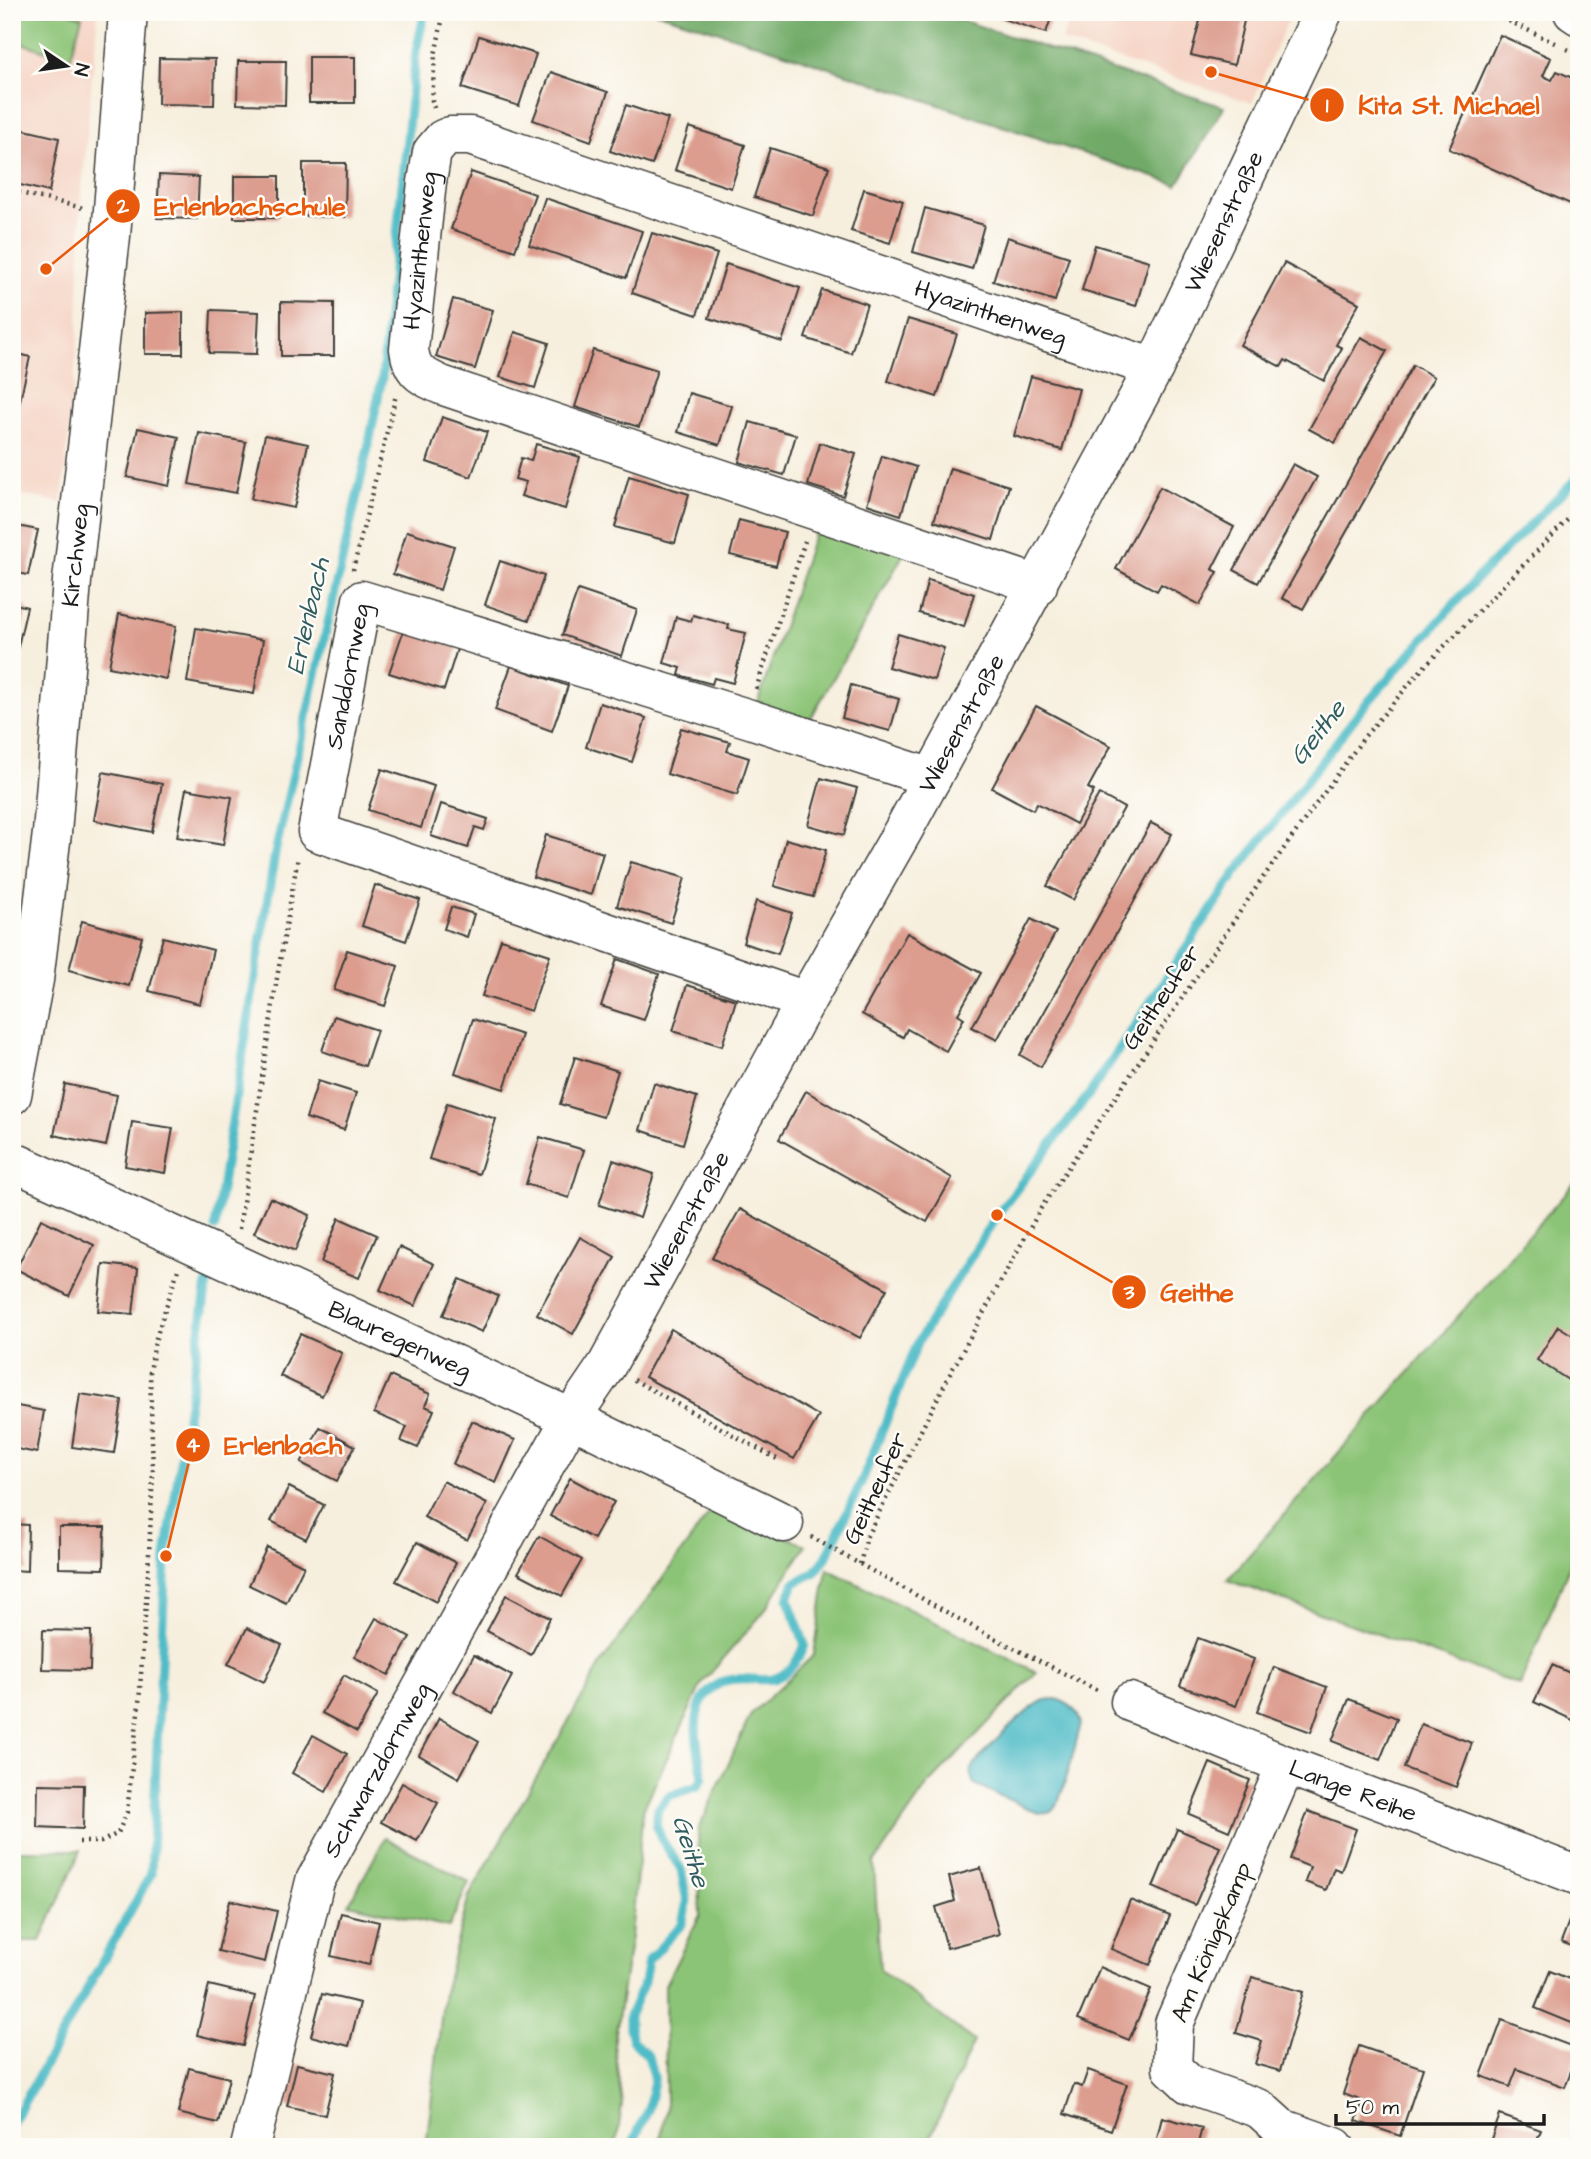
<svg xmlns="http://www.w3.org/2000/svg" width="1591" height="2159" font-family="'Architects Daughter',sans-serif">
  <rect width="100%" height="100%" fill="#fdfcf7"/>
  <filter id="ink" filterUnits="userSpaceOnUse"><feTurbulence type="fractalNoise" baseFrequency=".0143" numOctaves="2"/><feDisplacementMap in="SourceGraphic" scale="14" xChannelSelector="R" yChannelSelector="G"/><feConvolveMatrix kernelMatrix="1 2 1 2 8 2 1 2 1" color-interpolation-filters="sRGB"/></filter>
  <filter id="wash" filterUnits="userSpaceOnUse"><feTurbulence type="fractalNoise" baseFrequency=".00686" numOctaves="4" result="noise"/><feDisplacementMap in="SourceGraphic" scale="28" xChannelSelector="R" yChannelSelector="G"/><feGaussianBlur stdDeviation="1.57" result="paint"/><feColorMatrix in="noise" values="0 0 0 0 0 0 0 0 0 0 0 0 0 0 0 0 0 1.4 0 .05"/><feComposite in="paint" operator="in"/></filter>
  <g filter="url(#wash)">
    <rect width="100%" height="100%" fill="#f7efde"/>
    <g fill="#f5d2c2">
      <polygon points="12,12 98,12 81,202 78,336 62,503 12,493"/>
      <polygon points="1071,12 1291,12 1252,103 1062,41"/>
    </g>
    <g fill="#8cc477" stroke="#54704a" stroke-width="2">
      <polygon points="12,12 69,12 82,17 70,59 12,40"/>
      <polygon points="817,525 904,553 807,725 756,708"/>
      <polygon points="1579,1178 1579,1544 1520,1685 1227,1580"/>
      <polygon points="714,1507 806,1545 763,1613 702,1683 643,1810 631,1936 614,2045 622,2104 616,2147 426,2147 444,1993 469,1896 602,1662"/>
      <polygon points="827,1569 1037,1672 928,1785 874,1863 880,1970 974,2041 926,2147 659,2147 666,2110 665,1985 700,1915 698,1830 751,1714 814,1655"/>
      <polygon points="385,1838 469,1882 449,1927 349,1904"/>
      <polygon points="12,1850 81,1850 41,1941 12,1941"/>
    </g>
    <polygon fill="#71aa68" stroke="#466342" stroke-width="2" points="655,12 937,12 1224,107 1177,185 758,44"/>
    <path fill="#4fbcc7" stroke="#366c72" stroke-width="2" d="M1056,1699C1071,1704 1077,1710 1081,1724C1076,1741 1063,1801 1052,1811C1048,1815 1041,1813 1036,1812L974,1784C972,1779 969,1774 972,1769C980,1754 1030,1705 1045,1700C1049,1699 1053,1699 1056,1699Z"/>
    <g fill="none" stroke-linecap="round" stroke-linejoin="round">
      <g stroke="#4fbcc7" stroke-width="9">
        <polyline points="215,1227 275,853 368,448 382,378 416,51 425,12"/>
        <polyline points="12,2124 151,1874 166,1556 208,1277"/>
        <path d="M631,2147L648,2110L654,2081L648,2056L632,2040L629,2028V2016L644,1982L648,1961L682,1924L687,1902L681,1869L662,1840L656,1825L658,1809L669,1796L698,1786L703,1777C697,1744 684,1698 725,1681C742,1675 760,1682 773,1679C790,1674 799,1659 805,1645L788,1599L794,1583L814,1573L826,1558L864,1476L918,1342L997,1215L1090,1093L1235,874L1361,710L1478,577L1579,476"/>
      </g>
    </g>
    <g id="blocks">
      <g fill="#dc9c8e">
        <polygon points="982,12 1053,12 1046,33"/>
        <polygon points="1167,12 1246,12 1234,65 1191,55 1200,21"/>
        <polygon points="1500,35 1551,58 1543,76 1552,80 1557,71 1579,81 1579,208 1449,149"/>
        <polygon points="479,36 536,54 519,106 462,88"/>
        <rect x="309" y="57" width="46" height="46"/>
        <polygon points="159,58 215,59 214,105 158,104"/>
        <polygon points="238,61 286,61 285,105 237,104"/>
        <polygon points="551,72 608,92 591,141 533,120"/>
        <polygon points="626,105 668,119 652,165 610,151"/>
        <polygon points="12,127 59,138 49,192 12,183"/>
        <polygon points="689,127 745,145 731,188 675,170"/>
        <polygon points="770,148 829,167 813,216 754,197"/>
        <polygon points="303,163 346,163 345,217 303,216"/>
        <polygon points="471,172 535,194 515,251 451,229"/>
        <polygon points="159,175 199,177 197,219 157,218"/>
        <rect x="234" y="176" width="45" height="42"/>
        <polygon points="864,189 903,201 890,243 851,231"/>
        <polygon points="545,198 642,231 626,278 529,245"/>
        <polygon points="925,208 984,225 972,269 913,252"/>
        <polygon points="652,233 717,254 697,315 632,293"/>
        <polygon points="1007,237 1069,257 1055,301 993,281"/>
        <polygon points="1095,245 1149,261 1136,306 1082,290"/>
        <polygon points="1284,263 1359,303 1336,345 1342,348 1324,381 1285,360 1281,367 1240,345"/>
        <polygon points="726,264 800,288 782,342 709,318"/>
        <polygon points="822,290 867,304 851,353 805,338"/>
        <polygon points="453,299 493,310 475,369 436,357"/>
        <polygon points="281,302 334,303 334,356 281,356"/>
        <polygon points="211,310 259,312 257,354 209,353"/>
        <polygon points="183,312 183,354 145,354 145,313"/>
        <polygon points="908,319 957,334 937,397 888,381"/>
        <polygon points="515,332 549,343 535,388 500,377"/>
        <polygon points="1361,337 1387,351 1335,443 1309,429"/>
        <polygon points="593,350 657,370 639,427 575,407"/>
        <polygon points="12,352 30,357 15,422 12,421"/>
        <polygon points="1413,365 1434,377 1303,609 1282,598"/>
        <polygon points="1031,376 1079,389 1062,450 1014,436"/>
        <polygon points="689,393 732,406 720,445 678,432"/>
        <polygon points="442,417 487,432 471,477 427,462"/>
        <polygon points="750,422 796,435 784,475 739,462"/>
        <polygon points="138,428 179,437 169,486 127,477"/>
        <polygon points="199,433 246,442 236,493 189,484"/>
        <polygon points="265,435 308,444 294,508 251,499"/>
        <polygon points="820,443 856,454 843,496 808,485"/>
        <polygon points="536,444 580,457 565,509 521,496 526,482 515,479 521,458 531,461"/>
        <polygon points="882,456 916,467 901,515 867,504"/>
        <polygon points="1293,464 1317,477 1258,583 1234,570"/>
        <polygon points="950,468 1009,486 993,540 934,521"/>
        <polygon points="629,476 689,494 675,543 615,527"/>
        <polygon points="1160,487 1234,527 1212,569 1218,572 1200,605 1161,584 1157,591 1116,569"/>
        <polygon points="739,520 785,532 776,566 730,555"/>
        <polygon points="12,525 38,530 28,575 12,572"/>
        <polygon points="407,531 454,546 440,590 393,574"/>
        <polygon points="500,561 544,576 529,620 485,605"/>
        <polygon points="928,580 974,594 964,627 919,613"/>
        <polygon points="578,590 637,610 622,656 562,635"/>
        <polygon points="12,603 27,607 15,660 12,659"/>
        <polygon points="119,614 176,626 166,679 109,667"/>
        <polygon points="693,615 729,625 728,629 746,633 733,683 714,678 712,684 679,675 681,668 664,663 676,617 691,621"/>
        <polygon points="196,628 263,640 254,694 187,682"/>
        <polygon points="404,629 458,646 444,690 389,673"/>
        <polygon points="898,634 944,648 934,680 888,667"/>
        <polygon points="511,666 568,686 552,731 495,710"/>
        <polygon points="851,685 899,699 890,731 842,718"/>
        <polygon points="600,703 646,718 632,762 586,747"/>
        <polygon points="1036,706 1111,746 1088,788 1094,791 1076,824 1037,803 1033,810 992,788"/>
        <polygon points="681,728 730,742 727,751 749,758 737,795 667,774"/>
        <polygon points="382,769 434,786 421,828 368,810"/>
        <polygon points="103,772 162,784 152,832 94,820"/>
        <polygon points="821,778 857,788 844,835 808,825"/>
        <polygon points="186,789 232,797 223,845 177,837"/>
        <polygon points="1099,794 1124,808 1073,900 1047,886"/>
        <polygon points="441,804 488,819 484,830 475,827 468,848 431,836"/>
        <polygon points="1151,823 1172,834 1041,1067 1020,1055"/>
        <polygon points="546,835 603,853 591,895 533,877"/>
        <polygon points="786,839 826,850 813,897 774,886"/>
        <polygon points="631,862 685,878 671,923 617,906"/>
        <polygon points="375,885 420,900 406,941 362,926"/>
        <polygon points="756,901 792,913 778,954 743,943"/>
        <polygon points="451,907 474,914 467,937 444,929"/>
        <polygon points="1031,919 1056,932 997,1040 972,1027"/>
        <polygon points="82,921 142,937 129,986 69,970"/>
        <polygon points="907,933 981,973 958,1014 964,1018 946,1051 907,1029 903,1037 862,1014"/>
        <polygon points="163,937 213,950 200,1004 149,991"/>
        <polygon points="501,939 550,955 531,1011 482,996"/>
        <polygon points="347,950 398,966 385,1006 334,990"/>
        <polygon points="617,959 659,974 644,1020 601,1006"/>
        <polygon points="687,985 736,1000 722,1046 673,1031"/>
        <polygon points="334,1016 377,1030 365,1066 322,1051"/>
        <polygon points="473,1019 522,1035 504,1089 455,1073"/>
        <polygon points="575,1057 618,1071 603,1117 560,1104"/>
        <polygon points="318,1081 356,1093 344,1130 306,1118"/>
        <polygon points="654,1083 697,1097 683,1144 640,1130"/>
        <polygon points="65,1084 117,1095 106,1146 54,1135"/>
        <polygon points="806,1091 952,1178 927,1222 779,1139"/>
        <polygon points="447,1103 496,1119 479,1174 429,1159"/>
        <polygon points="132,1122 173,1128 165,1173 125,1166"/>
        <polygon points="540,1137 584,1150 569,1198 526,1184"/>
        <polygon points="613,1160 654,1174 640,1218 599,1205"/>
        <polygon points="270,1198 310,1215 295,1251 254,1233"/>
        <polygon points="740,1209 887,1289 860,1338 712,1258"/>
        <polygon points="339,1218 377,1235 359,1278 321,1262"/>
        <polygon points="41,1219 94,1245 69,1296 16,1269"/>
        <polygon points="580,1237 615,1257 573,1334 537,1314"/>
        <polygon points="399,1247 434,1264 415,1306 380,1290"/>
        <polygon points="103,1264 138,1268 133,1314 98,1311"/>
        <polygon points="460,1279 498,1296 482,1332 443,1315"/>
        <polygon points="1558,1326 1579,1339 1579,1387 1537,1360"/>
        <polygon points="671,1329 819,1416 794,1459 645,1377"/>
        <polygon points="300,1334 342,1353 322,1396 280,1376"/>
        <polygon points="390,1376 430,1394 425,1406 434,1410 418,1448 401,1441 407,1427 374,1413"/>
        <polygon points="80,1394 122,1400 114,1453 72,1447"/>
        <polygon points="12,1405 44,1411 37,1453 12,1448"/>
        <polygon points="472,1421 515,1440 496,1483 453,1464"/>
        <polygon points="320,1427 355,1446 337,1481 301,1463"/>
        <polygon points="570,1478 614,1502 594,1539 550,1516"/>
        <polygon points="443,1481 487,1504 467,1540 424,1517"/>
        <polygon points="289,1487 324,1505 306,1539 271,1521"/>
        <polygon points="12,1524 28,1525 27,1571 12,1570"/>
        <polygon points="59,1527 105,1527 104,1569 59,1568"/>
        <polygon points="539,1536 582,1560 562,1596 518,1573"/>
        <polygon points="417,1542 456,1563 436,1602 396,1581"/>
        <polygon points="267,1547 304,1566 286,1603 249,1585"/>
        <polygon points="506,1595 550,1618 531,1655 487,1631"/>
        <polygon points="376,1618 410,1637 389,1675 354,1657"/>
        <polygon points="247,1628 282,1645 264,1682 228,1664"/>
        <polygon points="43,1630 91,1631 90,1670 42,1669"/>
        <polygon points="1198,1638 1254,1659 1236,1706 1180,1686"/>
        <polygon points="474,1655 512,1676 492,1713 454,1691"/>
        <polygon points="1552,1665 1579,1677 1579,1723 1534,1702"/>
        <polygon points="1274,1667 1327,1687 1311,1732 1257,1712"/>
        <polygon points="344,1675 378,1694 357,1732 322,1713"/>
        <polygon points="1349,1699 1397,1718 1380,1760 1332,1741"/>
        <polygon points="439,1718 479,1741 459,1778 419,1755"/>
        <polygon points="1421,1724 1472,1743 1456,1787 1404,1768"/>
        <polygon points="313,1735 347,1754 326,1792 292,1773"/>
        <polygon points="1210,1763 1250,1780 1229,1831 1189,1814"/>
        <polygon points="402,1783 438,1803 417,1841 381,1822"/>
        <polygon points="38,1784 84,1785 83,1829 37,1827"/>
        <polygon points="1308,1811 1356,1829 1341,1871 1334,1868 1326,1890 1305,1882 1310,1867 1290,1859"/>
        <polygon points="1177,1829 1220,1847 1195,1905 1153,1887"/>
        <polygon points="981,1868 999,1934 947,1948 936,1907 955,1901 949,1877"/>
        <polygon points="230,1900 277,1911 265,1962 218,1951"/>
        <polygon points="1130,1900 1170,1916 1150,1965 1111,1949"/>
        <polygon points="1576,1903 1579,1904 1579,1949 1561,1942"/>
        <polygon points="341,1913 379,1922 369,1965 331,1956"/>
        <polygon points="1100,1967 1151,1989 1129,2040 1078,2019"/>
        <polygon points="1550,1971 1579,1983 1579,2026 1535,2008"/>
        <polygon points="1252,1977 1303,1992 1280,2071 1255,2064 1262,2041 1236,2033"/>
        <polygon points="209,1985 255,1996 243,2046 197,2035"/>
        <polygon points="322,1994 360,2003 349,2046 311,2036"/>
        <polygon points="1502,2020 1579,2049 1565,2087 1517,2069 1510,2087 1481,2076"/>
        <polygon points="1359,2046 1423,2068 1400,2136 1356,2121 1363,2101 1343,2094"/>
        <polygon points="297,2064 335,2073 325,2115 287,2106"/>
        <polygon points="189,2068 229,2078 218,2123 178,2113"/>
        <polygon points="1088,2070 1127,2084 1111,2130 1064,2114 1074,2084 1082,2087"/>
        <polygon points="1500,2115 1541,2130 1534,2147 1488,2147"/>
        <polygon points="1162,2117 1202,2128 1197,2147 1155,2147"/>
      </g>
    </g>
  </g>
  <g filter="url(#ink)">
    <use href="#blocks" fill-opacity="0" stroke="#3d3c39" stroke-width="2"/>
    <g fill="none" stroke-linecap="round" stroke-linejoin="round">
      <g stroke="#3d3c39" stroke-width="41">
        <g id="minor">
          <polyline points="1573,12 1579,16"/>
          <path id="s1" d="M1038,585L441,385C421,375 412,373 409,349L427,182L432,152L443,139L450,136H470L1154,368"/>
          <path id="s2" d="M806,1001L317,832L362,600L747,718L932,778"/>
          <path id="s3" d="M12,1095L34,980L52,833L72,581L111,236L128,12"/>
          <path id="s4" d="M12,1161L571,1418L784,1523"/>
          <path id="s5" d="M1130,1702L1286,1765L1579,1876"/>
          <polyline points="1286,1765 1174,2024 1172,2068 1189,2084 1260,2109 1281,2128 1335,2147"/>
          <path id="s6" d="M250,2147L315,1881L571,1418L607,1365L806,1001L904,829L1154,368L1323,12"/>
        </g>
      </g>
      <g stroke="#3d3c39" stroke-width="4.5" stroke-dasharray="2 5" stroke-linecap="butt">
        <polyline points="1490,12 1559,45"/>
        <polyline points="1567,49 1579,54"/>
        <polyline points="434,108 432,101 435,55 444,12"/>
        <polyline points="12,191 83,208"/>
        <polyline points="353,570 396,395"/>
        <polyline points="756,689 805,541"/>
        <polyline points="239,1229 277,978 298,857"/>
        <polyline points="634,1380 777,1459"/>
        <polyline points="811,1537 988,1635 1099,1691"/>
        <polyline points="860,1564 867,1536 950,1374 1041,1208 1262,879 1365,736 1423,668 1579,508"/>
        <polyline points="79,1842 101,1842 118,1833 127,1812 139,1703 148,1573 153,1473 150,1372 155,1341 178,1270"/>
      </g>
      <use href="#minor" stroke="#fff" stroke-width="38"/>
    </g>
  </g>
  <g text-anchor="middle" stroke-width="5" stroke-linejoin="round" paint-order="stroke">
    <g font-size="24" fill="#1c1c1c" stroke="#fdfcf7">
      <text dy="8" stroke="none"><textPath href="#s6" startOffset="2166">Wiesenstraße</textPath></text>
      <text dy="8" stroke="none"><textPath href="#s1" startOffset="780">Hyazinthenweg</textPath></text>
      <text dy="8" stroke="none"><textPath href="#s1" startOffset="1474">Hyazinthenweg</textPath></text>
      <text dy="8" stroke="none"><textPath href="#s3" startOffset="544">Kirchweg</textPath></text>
      <text dy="8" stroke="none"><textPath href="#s2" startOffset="676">Sanddornweg</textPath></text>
      <text dy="8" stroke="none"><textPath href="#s6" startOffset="1600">Wiesenstraße</textPath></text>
      <text transform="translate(1161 997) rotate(-56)" y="8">Geitheufer</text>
      <text dy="8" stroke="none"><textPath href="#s6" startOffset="1032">Wiesenstraße</textPath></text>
      <text dy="8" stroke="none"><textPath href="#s4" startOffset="427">Blauregenweg</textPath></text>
      <text transform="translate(875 1488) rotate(-65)" y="8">Geitheufer</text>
      <text dy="8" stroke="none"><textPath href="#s6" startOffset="401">Schwarzdornweg</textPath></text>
      <text dy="8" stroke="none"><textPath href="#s5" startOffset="240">Lange Reihe</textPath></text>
      <text transform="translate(1211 1942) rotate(-67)" y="8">Am Königskamp</text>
    </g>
    <g font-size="26" font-style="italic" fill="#305c60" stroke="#fdfcf7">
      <text transform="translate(307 616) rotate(-77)" y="9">Erlenbach</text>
      <text transform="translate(1317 732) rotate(-52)" y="9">Geithe</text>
      <text transform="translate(692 1851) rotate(73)" y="9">Geithe</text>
    </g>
  </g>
  <path fill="none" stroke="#e8590c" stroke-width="2.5" d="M1211 72L1327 105M46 269L123 206M997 1215L1129 1292M166 1556L193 1445"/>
  <g fill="#e8590c" stroke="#fdfcf7" stroke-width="2.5">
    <circle cx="1211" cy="72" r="7"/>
    <circle cx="46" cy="269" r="7"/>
    <circle cx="997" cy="1215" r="7"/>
    <circle cx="166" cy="1556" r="7"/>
    <circle cx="1327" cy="105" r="18"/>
    <circle cx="123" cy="206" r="18"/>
    <circle cx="1129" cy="1292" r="18"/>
    <circle cx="193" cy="1445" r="18"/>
  </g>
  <g font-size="21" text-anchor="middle" font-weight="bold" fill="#fff">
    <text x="1327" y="112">1</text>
    <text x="123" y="213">2</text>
    <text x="1129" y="1299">3</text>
    <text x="193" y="1452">4</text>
  </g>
  <g font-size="26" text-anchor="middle" font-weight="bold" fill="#e8590c" stroke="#fdfcf7" stroke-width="5" stroke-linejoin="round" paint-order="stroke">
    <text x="1449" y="114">Kita St. Michael</text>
    <text x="250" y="215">Erlenbachschule</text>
    <text x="1197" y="1301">Geithe</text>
    <text x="283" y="1454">Erlenbach</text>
  </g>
  <rect width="1591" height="2159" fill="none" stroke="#fdfcf7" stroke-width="42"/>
  <g transform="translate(66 66) rotate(103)" stroke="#fdfcf7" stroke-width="5" paint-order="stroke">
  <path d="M0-5L12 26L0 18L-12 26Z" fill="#1c1c1c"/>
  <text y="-10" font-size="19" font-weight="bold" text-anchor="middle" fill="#1c1c1c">N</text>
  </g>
  <path d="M1336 2114v10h208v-10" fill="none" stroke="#1c1c1c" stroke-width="3.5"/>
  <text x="1346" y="2114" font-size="21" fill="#1c1c1c" stroke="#fdfcf7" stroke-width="5" paint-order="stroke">50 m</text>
</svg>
